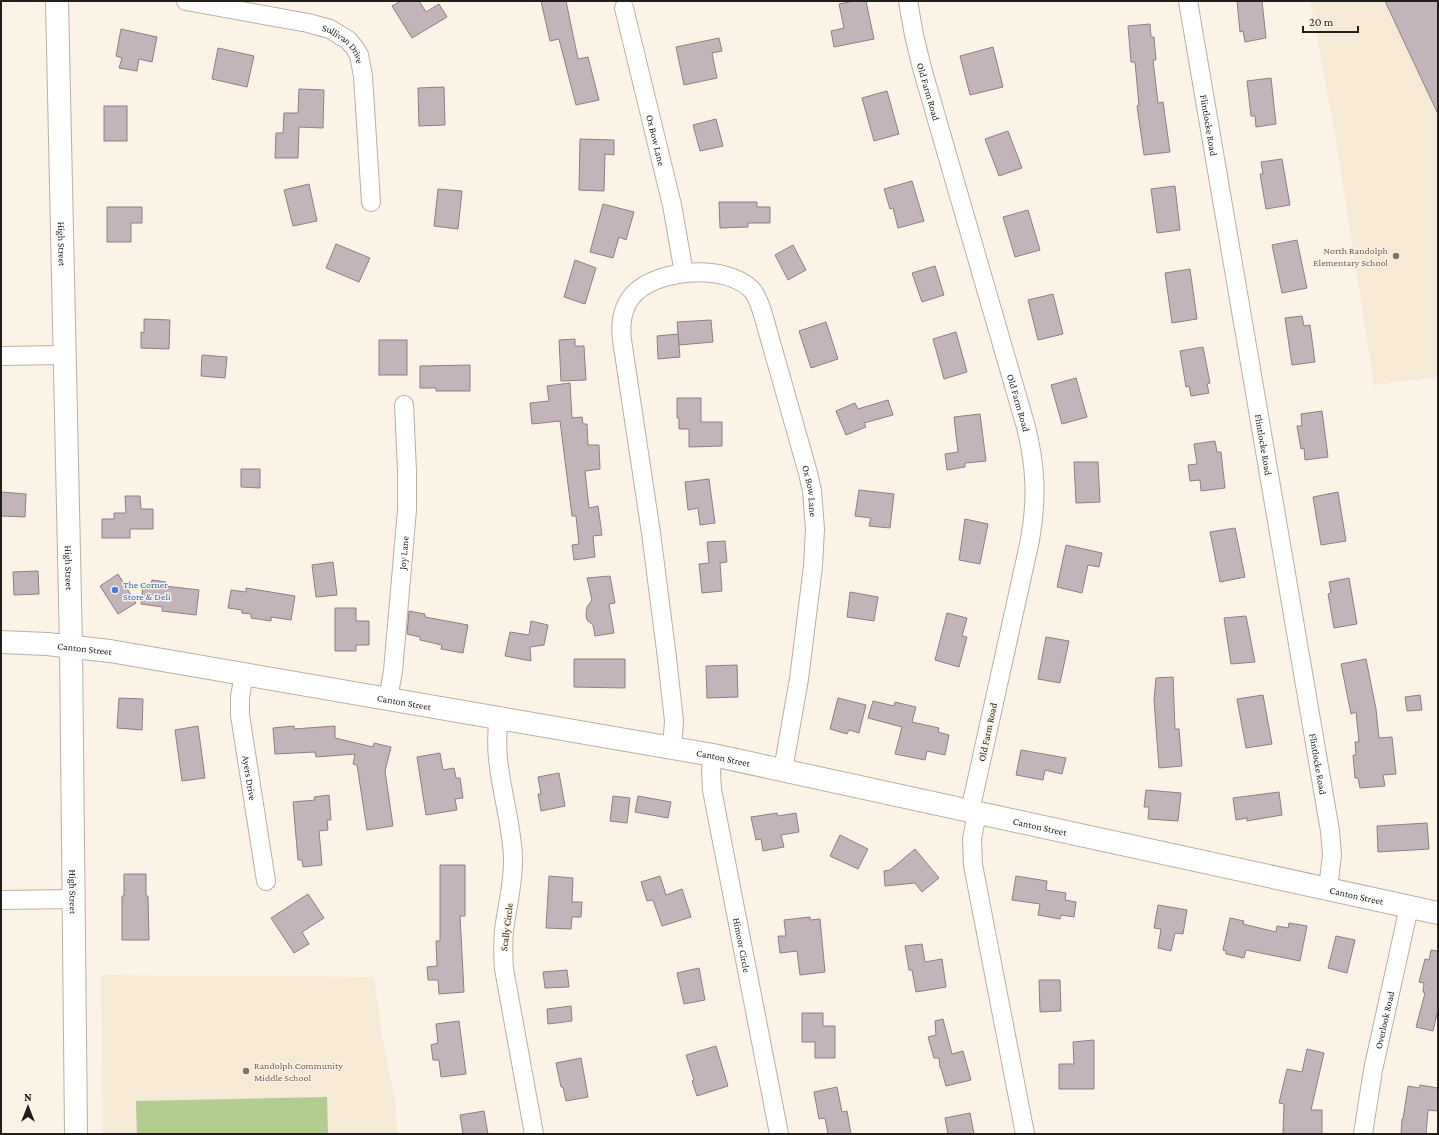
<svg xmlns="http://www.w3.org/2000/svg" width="1439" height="1135" font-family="'Crimson Pro',serif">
  <rect width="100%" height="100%" fill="#fcf3e7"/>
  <g fill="#f6e9d5">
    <polygon points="1310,1 1438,1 1438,377 1374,385 1335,134"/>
    <polygon points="101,975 374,977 382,1036 396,1105 397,1134 103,1134"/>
  </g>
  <polygon fill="#b3cc8f" points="327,1097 328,1134 137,1134 136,1101"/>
  <g fill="#c3b4ba" stroke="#8d7f85">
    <polygon points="401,1 419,1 426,12 439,4 447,17 412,38 392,6"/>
    <polygon points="541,1 566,1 578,59 588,57 599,100 576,105 559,39 550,41"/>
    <polygon points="854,1 866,1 874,39 834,47 831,31 844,28 839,4"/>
    <polygon points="1237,1 1262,1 1266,38 1245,42 1243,31 1240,32"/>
    <polygon points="1385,1 1438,1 1438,114"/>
    <polygon points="1150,24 1151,37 1154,37 1156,60 1153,60 1158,103 1163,102 1170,152 1144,155 1137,106 1139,105 1135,62 1131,62 1128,26"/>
    <polygon points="121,29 157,37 152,62 139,59 137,71 119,68 122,58 116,56"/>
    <polygon points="719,38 722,51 712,53 717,78 684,85 676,47"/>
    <polygon points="993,47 1003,87 970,95 960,56"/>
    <polygon points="218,48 254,56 247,87 212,79"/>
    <polygon points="1271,78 1276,124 1256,127 1255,116 1251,116 1247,81"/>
    <polygon points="444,87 445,125 419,126 418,88"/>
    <polygon points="299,89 324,90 323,128 299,127 298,158 275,158 276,133 283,133 284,113 298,113"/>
    <polygon points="887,91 899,134 874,141 862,98"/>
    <rect x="104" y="106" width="23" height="35"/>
    <polygon points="716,119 723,146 700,151 693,125"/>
    <polygon points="1008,131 1022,168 999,176 985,139"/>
    <polygon points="580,139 614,140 614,155 605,154 604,191 579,190"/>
    <polygon points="1282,159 1290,205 1266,209 1260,174 1263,174 1261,162"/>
    <polygon points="912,181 924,221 898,228 893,208 890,209 884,189"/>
    <polygon points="309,184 317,221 293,226 284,190"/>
    <polygon points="1175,186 1180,230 1157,233 1151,189"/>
    <polygon points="438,189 462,191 458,229 434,226"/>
    <polygon points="719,202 757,202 757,207 770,207 770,223 748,223 748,227 720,228"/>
    <polygon points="603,204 634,212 626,240 619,237 613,258 590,252"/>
    <polygon points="107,207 142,207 142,223 131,223 131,242 107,242"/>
    <polygon points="1028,210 1040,250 1015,257 1003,217"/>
    <polygon points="1297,240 1307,288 1282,293 1272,245"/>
    <polygon points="336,244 370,258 359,282 326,268"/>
    <polygon points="793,245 806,270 788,280 775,255"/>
    <polygon points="575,260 596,268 585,304 564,297"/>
    <polygon points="935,266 944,295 922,302 912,273"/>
    <polygon points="1190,269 1197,319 1172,323 1165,273"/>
    <polygon points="1053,294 1063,334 1038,340 1028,300"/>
    <polygon points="1302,316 1304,326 1310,325 1315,362 1292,365 1285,318"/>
    <polygon points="144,319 170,320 169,349 141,348 141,332 144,333"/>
    <polygon points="711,320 713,342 679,345 677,322"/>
    <polygon points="826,322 838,359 811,368 799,331"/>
    <polygon points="956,332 967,372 944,379 933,339"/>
    <polygon points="678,334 680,357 658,359 657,336"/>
    <polygon points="575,339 575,346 584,346 586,380 561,381 559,340"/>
    <rect x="379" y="340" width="28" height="35"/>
    <polygon points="1203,347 1210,383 1207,384 1209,393 1191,396 1189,386 1186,387 1180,351"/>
    <polygon points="202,355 227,357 225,378 201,376"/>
    <polygon points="470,365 470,391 436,391 436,388 420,388 420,366"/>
    <polygon points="1076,378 1087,417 1062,424 1051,385"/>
    <polygon points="570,383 572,418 582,417 583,424 587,424 588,445 599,445 600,469 585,471 589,508 598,506 602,535 593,536 595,557 574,560 572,545 579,544 576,516 572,516 560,421 532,424 530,403 549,401 547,386"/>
    <polygon points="677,398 701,398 701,422 722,422 722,446 689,447 689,429 679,429 679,418 677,418"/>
    <polygon points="888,400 893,415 864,423 866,427 846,435 836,411 855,403 858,409"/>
    <polygon points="1322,411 1328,457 1305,460 1304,448 1301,449 1297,426 1302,426 1301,414"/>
    <polygon points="980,414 986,461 965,463 965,467 947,470 945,454 958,452 954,417"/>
    <polygon points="1215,441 1217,452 1221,452 1225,488 1201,491 1200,480 1190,481 1188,465 1197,464 1194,444"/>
    <polygon points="1074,462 1098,462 1100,502 1076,503"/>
    <polygon points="241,469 260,469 260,488 241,487"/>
    <polygon points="709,479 715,523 700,525 698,508 688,510 685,482"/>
    <polygon points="859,490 894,494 890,528 869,526 871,518 855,516"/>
    <polygon points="1,492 26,494 25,517 1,516"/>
    <polygon points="1338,492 1346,541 1321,545 1313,497"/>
    <polygon points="125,496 140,496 141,509 153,509 153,529 130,529 130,538 102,538 102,519 114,519 114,513 126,513"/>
    <polygon points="965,519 988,524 980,564 959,560"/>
    <polygon points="1235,528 1245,577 1220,582 1210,532"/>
    <polygon points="725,541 727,562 720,563 722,591 702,593 699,564 709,563 707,542"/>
    <polygon points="1066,545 1102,553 1099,567 1088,565 1082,593 1057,587"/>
    <polygon points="333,562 337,595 316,597 312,565"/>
    <polygon points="38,571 39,594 14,595 13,572"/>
    <polygon points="118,574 136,603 118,614 100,586"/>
    <polygon points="610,576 615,603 609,604 614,633 595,636 593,625 587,620 586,614 587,607 592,600 587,578"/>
    <polygon points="1349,578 1357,624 1334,628 1328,594 1331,593 1329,582"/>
    <polygon points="152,580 166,582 165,586 199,590 196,615 162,611 163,607 141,604 143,584 151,585"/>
    <polygon points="246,588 295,596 291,620 271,617 271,621 251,618 251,614 242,613 242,610 228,608 231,590 246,592"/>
    <polygon points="850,592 878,597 874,621 847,617"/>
    <polygon points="335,608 356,608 356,621 369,621 369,645 356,645 356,651 335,651"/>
    <polygon points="409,611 425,614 425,617 468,625 463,653 441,649 442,645 420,640 420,637 407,634"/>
    <polygon points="947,613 967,618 962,636 967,637 959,667 935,660"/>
    <polygon points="1246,616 1255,662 1231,664 1224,618"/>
    <polygon points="531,621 548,625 544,645 530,647 531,661 505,656 510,632 529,635"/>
    <polygon points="1046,637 1069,641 1060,683 1038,679"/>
    <polygon points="574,659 625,659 625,688 574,687"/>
    <polygon points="1366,659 1376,709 1379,738 1392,737 1396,774 1383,775 1385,786 1360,788 1358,778 1355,778 1353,755 1356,755 1355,742 1359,742 1356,712 1351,714 1341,664"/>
    <polygon points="737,665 738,697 707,698 706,666"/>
    <polygon points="1173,677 1175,729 1179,729 1182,766 1159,768 1154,700 1156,678"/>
    <polygon points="1263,695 1272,744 1246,748 1237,699"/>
    <polygon points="1420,695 1422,710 1407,711 1405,697"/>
    <polygon points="119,698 143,699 142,730 117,728"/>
    <polygon points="838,698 866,705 859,733 849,730 847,734 830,729"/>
    <polygon points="873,701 894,706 895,702 916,707 912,722 939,728 938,732 949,735 945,755 927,751 925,760 895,754 902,727 868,718"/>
    <polygon points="198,726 205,778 182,781 175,730"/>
    <polygon points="294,726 294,729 335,726 335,738 373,747 374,743 391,747 385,771 393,826 367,830 357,765 353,764 355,754 316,757 315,752 275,754 273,728"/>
    <polygon points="1021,750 1066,758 1062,774 1045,770 1043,780 1016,775"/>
    <polygon points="440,753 443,770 454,768 456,778 460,778 463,798 455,799 457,810 426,815 417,757"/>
    <polygon points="559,773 565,806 541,811 538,794 541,794 538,777"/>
    <polygon points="1146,790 1181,793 1178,821 1148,819 1149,807 1144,807"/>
    <polygon points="1279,792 1282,815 1247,821 1247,818 1236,820 1233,798"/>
    <polygon points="329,795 331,820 327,820 328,830 319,831 322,865 303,867 302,860 298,860 293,802 315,800 314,797"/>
    <polygon points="613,796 630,798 627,823 610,821"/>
    <polygon points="638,796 671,802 668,818 635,812"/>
    <polygon points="777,813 778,816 796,813 799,832 781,835 784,847 763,851 761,839 756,840 751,817"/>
    <polygon points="1427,823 1429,849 1378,852 1377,826"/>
    <polygon points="840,835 868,849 858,869 830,856"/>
    <polygon points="915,849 939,878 922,892 915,883 885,886 884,871 890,870"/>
    <polygon points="440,865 465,865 465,916 460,916 464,992 439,994 438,980 428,980 427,967 437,966 436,941 440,941"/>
    <polygon points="124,874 146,874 146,896 148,896 149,940 122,940 122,896 124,896"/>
    <polygon points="549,876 573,878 572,902 582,902 581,917 572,917 571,929 546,928"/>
    <polygon points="660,876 666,895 682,889 691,917 662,926 653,900 647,901 641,882"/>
    <polygon points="1016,876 1047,881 1046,890 1066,893 1065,900 1076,902 1074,917 1061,915 1060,919 1038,915 1040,904 1012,900"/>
    <polygon points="308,894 324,918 302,932 309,944 294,953 271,918"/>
    <polygon points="1158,905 1187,910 1183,934 1175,933 1171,951 1158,948 1161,929 1154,928"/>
    <polygon points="810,917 810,920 820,919 825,972 800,975 797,951 780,953 778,936 786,936 784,920"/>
    <polygon points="1230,918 1244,921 1243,924 1276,932 1277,926 1288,928 1289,923 1307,926 1300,961 1246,950 1244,958 1226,954 1226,951 1223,950"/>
    <polygon points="1336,936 1355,940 1347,973 1328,968"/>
    <polygon points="922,944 925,962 942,959 946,987 916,992 912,970 909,970 905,946"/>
    <polygon points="1431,950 1438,951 1438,1010 1433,1031 1416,1027 1425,993 1423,992 1424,983 1419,982 1425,959 1429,960"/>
    <polygon points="699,968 705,1000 684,1004 677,973"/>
    <polygon points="567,970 569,987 545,988 543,972"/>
    <polygon points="1039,980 1060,980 1061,1011 1040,1012"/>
    <polygon points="571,1006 572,1021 548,1024 547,1009"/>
    <polygon points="802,1013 823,1013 823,1026 835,1026 835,1058 815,1058 815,1042 802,1042"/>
    <polygon points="943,1019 952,1054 963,1051 971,1080 946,1086 941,1068 940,1068 939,1058 934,1058 928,1037 936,1035 935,1021"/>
    <polygon points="459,1021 466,1074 441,1077 439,1060 433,1060 431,1045 438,1043 436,1024"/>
    <polygon points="1094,1040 1094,1089 1059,1089 1059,1064 1074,1064 1073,1042"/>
    <polygon points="716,1046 728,1086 697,1096 692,1081 694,1080 686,1055"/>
    <polygon points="1307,1049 1324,1053 1311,1110 1322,1110 1322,1134 1283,1134 1284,1104 1279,1103 1287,1069 1302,1072"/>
    <polygon points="581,1058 588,1097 566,1101 563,1087 561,1087 556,1063"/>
    <polygon points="1420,1085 1438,1088 1438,1111 1428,1110 1426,1134 1401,1134 1402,1119 1403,1119 1408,1086 1419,1088"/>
    <polygon points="837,1087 842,1112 847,1111 851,1134 828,1134 825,1118 819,1119 814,1092"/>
    <polygon points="484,1111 488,1134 463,1134 460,1115"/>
    <polygon points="970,1113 974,1134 948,1134 945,1118"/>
  </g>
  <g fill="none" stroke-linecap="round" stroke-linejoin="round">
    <g stroke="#b8b0a4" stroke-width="20">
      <g id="minor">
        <path id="s1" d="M186,1L308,23L330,29L348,40L354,47L359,55L363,76L371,202"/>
        <path id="s2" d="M908,1L914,35L922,68L1026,427C1036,467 1037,500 1030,540L970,811"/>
        <path id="s3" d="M1188,1L1330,831L1332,855L1328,888"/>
        <path id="s4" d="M624,8L672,205L684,273"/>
        <polyline points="1,356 64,355"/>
        <path id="s5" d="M244,674L240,697V715L266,881"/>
        <path id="s6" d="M388,699L393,671L407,510V471L404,405"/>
        <path d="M499,718C491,765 511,810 513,857C514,882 507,906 504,930C503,943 503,956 504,969L534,1134"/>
        <path id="s7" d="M672,748L674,721L667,658L651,533L622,340C620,323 622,305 636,292C661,269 725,264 751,289C757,295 759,303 762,311L808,473L812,491L815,529L813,566L799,679L783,770"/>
        <path id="s8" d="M713,755L711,771L712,790L779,1134"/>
        <polyline points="977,812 972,839 973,865 1025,1134"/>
        <polyline points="1,900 74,899"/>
        <path id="s9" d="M1363,1134L1373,1070L1409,907"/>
      </g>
    </g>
    <g stroke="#b8b0a4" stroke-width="24">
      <g id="tertiary">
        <path id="s10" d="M1,642L47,644L110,651L713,755L1438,913"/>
      </g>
    </g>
    <g stroke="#b8b0a4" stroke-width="24">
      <g id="secondary">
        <path id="s11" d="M57,1L71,646L76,1134"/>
      </g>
    </g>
    <use href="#minor" stroke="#fff" stroke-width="18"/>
    <use href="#tertiary" stroke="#fff" stroke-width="22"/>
    <use href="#secondary" stroke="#fff" stroke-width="22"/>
  </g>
  <g fill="#8d6e63" stroke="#fcf3e7" stroke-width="1.5">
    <circle cx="1396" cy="256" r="4"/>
    <circle cx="246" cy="1071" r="4"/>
  </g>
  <circle fill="#3f7fe0" stroke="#fcf3e7" stroke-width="1.5" cx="115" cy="590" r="4"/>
  <g text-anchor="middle" stroke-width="3" stroke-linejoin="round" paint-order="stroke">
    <g font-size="10" fill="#221f1b" stroke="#fcf3e7">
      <text dy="4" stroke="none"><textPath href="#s1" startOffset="167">Sullivan Drive</textPath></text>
      <text dy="4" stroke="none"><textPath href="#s2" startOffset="93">Old Farm Road</textPath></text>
      <text dy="4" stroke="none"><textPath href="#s3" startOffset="126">Flintlocke Road</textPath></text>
      <text dy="4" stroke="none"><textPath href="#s4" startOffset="136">Ox Bow Lane</textPath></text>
      <text dy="4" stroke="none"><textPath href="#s11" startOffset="243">High Street</textPath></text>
      <text dy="4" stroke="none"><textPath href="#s2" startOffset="417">Old Farm Road</textPath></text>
      <text dy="4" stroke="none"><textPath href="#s3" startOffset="450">Flintlocke Road</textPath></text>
      <text dy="4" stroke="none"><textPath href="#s7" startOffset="798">Ox Bow Lane</textPath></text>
      <text dy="4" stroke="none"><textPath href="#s6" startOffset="147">Joy Lane</textPath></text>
      <text dy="4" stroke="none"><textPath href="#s11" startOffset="567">High Street</textPath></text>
      <text dy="4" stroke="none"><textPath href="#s10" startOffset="84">Canton Street</textPath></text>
      <text dy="4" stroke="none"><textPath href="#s10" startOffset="408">Canton Street</textPath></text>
      <text transform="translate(987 732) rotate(-78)" y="4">Old Farm Road</text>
      <text dy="4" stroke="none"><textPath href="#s10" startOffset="732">Canton Street</textPath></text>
      <text dy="4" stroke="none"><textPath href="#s3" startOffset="774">Flintlocke Road</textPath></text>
      <text dy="4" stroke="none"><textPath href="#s5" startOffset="105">Ayers Drive</textPath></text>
      <text dy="4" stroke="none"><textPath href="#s10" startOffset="1056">Canton Street</textPath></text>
      <text dy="4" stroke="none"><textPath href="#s11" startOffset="891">High Street</textPath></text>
      <text dy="4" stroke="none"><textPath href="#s10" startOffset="1380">Canton Street</textPath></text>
      <text transform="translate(506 927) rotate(-83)" y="4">Scally Circle</text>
      <text dy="4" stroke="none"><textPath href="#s8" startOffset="193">Himoor Circle</textPath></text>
      <text dy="4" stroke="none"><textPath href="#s9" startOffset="116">Overlook Road</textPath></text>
    </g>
    <g font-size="10" fill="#785e54" stroke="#fcf3e7" text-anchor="end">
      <text x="1388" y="254">North Randolph<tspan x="1388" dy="12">Elementary School</tspan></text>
      <text x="254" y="1069" text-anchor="start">Randolph Community<tspan x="254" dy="12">Middle School</tspan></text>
    </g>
    <g font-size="10" fill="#366cbe" stroke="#fcf3e7" text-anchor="start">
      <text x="123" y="588">The Corner<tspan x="123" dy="12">Store &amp; Deli</tspan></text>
    </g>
  </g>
  <rect width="1439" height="1135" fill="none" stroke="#221f1b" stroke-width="4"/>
  <g transform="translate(28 1107)" stroke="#fcf3e7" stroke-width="3" paint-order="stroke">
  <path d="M0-3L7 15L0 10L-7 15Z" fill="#221f1b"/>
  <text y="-6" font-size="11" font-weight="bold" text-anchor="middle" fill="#221f1b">N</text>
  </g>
  <path d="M1303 26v6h55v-6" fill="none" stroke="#221f1b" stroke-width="2"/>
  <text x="1309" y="26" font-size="12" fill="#221f1b" stroke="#fcf3e7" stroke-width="3" paint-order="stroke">20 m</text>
</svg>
